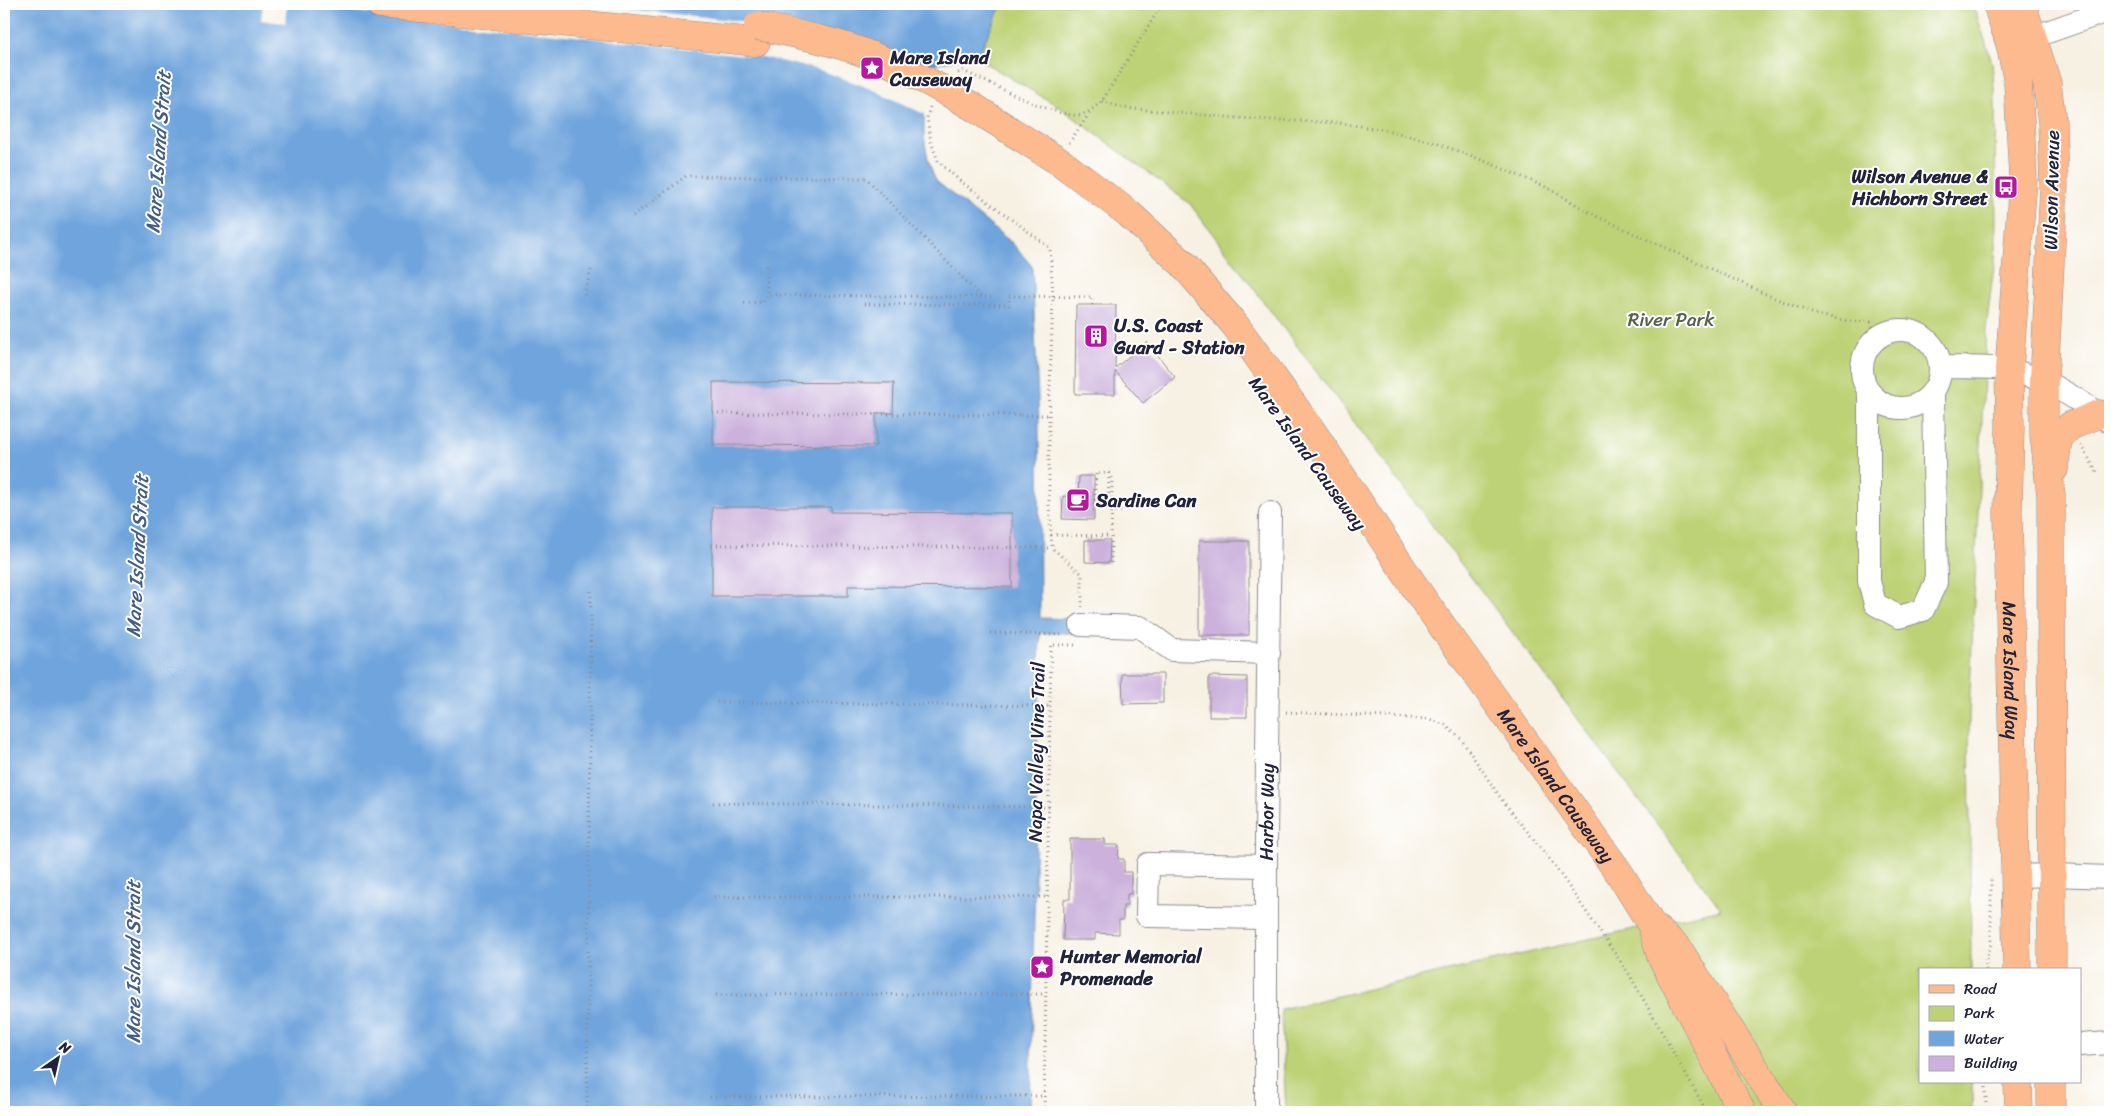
<svg xmlns="http://www.w3.org/2000/svg" width="2114" height="1116" font-family="Sriracha,sans-serif">
  <rect width="100%" height="100%" fill="#fff"/>
  <filter id="ink" filterUnits="userSpaceOnUse"><feTurbulence type="fractalNoise" baseFrequency=".02" numOctaves="2"/><feDisplacementMap in="SourceGraphic" scale="10" xChannelSelector="R" yChannelSelector="G"/><feConvolveMatrix kernelMatrix="1 2 1 2 8 2 1 2 1" color-interpolation-filters="sRGB"/></filter>
  <filter id="wash" filterUnits="userSpaceOnUse"><feTurbulence type="fractalNoise" baseFrequency=".0096" numOctaves="4" result="noise"/><feDisplacementMap in="SourceGraphic" scale="20" xChannelSelector="R" yChannelSelector="G"/><feGaussianBlur stdDeviation="1.12" result="paint"/><feColorMatrix in="noise" values="0 0 0 0 0 0 0 0 0 0 0 0 0 0 0 0 0 1.4 0 .05"/><feComposite in="paint" operator="in"/></filter>
  <g filter="url(#wash)">
    <rect width="100%" height="100%" fill="#f7f1e3"/>
    <polygon fill="#bdd276" stroke="#707a58" points="795,4 1973,4 1992,62 1995,101 1996,249 1986,329 1969,714 1971,970 1920,970 1920,1082 1972,1082 1972,1112 1286,1112 1281,1009 1721,909 1190,204 1061,108 977,58 954,59 930,65 922,129 930,168"/>
    <path fill="#6fa4dc" stroke="#48638c" d="M4,4H1002L977,58L954,59L930,64C925,107 917,140 936,181L1011,242L1032,266L1039,420L1040,618L1078,619V633H1040L1030,1112H4Z"/>
    <polygon fill="#f7f1e3" points="263,4 583,4 793,27 932,69 926,115 872,89 820,70 762,57 287,4 285,23 261,20"/>
    <g id="blocks">
      <g fill="#cbb1db">
        <polygon points="1076,305 1116,305 1115,368 1147,342 1175,377 1143,403 1115,371 1115,394 1075,394"/>
        <polygon points="713,382 894,383 893,413 876,413 876,446 713,445"/>
        <polygon points="1079,476 1094,476 1094,520 1062,519 1063,496 1078,496"/>
        <polygon points="712,507 831,507 831,512 1012,513 1012,587 848,586 848,596 712,596"/>
        <polygon points="1085,540 1110,540 1109,563 1085,562"/>
        <rect x="1199" y="541" width="50" height="94"/>
        <polygon points="1122,674 1163,674 1163,703 1123,704"/>
        <polygon points="1209,676 1247,677 1247,717 1209,717"/>
        <polygon points="1070,839 1105,839 1105,845 1119,845 1118,859 1124,859 1124,872 1131,872 1131,894 1127,894 1127,906 1123,906 1123,920 1119,920 1119,934 1095,933 1095,940 1063,940 1064,899 1070,899"/>
      </g>
    </g>
  </g>
  <g filter="url(#ink)">
    <use href="#blocks" fill-opacity="0" stroke="#8c8a8f" stroke-width="1"/>
    <g fill="none" stroke-linecap="round" stroke-linejoin="round">
      <g stroke="#8c8a8f" stroke-width="24">
        <g id="minor">
          <polyline points="2016,43 2110,10"/>
          <circle cx="1901" cy="369" r="39"/>
          <path d="M1940,367C1962,368 1990,366 2010,370C2048,379 2079,400 2110,422"/>
          <polyline points="1869,393 1869,581 1875,604 1899,617 1923,610 1936,582 1933,393"/>
          <polyline points="1081,625 1140,627 1172,650 1269,653"/>
          <polyline points="2015,876 2053,875 2110,877"/>
          <polyline points="1266,918 1147,916 1148,864 1266,866"/>
          <polyline points="2080,1045 2110,1043"/>
          <path id="s1" d="M1266,1112V837L1270,513"/>
        </g>
      </g>
      <g stroke="#8c8a8f" stroke-width="29">
        <g id="major">
          <polyline points="380,4 756,42"/>
          <path id="s2" d="M1997,4L2010,44L2018,82L2023,179L2009,370L2010,426L2008,512L2017,970"/>
          <polyline points="2022,4 2047,83 2052,122 2054,186 2044,381 2044,435 2051,495 2052,970"/>
          <path id="s3" d="M970,105L1063,164L1128,213L1182,263L1235,325L1314,434L1422,598L1620,874L1651,924L1661,956L1742,1112"/>
          <polyline points="2054,469 2058,439 2070,426 2099,414"/>
          <polyline points="1654,927 1677,947 1783,1112"/>
          <polyline points="2018,1082 2019,1112"/>
          <polyline points="2051,1112 2051,1082"/>
        </g>
      </g>
      <g stroke="#8c8a8f" stroke-width="3" stroke-dasharray="1 4" stroke-linecap="butt">
        <path d="M958,73L963,71C987,81 1058,119 1079,115C1089,113 1095,107 1102,101L1162,4"/>
        <polyline points="1102,101 1124,108 1237,118 1339,123 1387,130 1436,143 1482,160 1548,188 1594,215 1772,297 1817,315 1849,321 1871,322 1877,336"/>
        <polyline points="930,107 927,118 931,142 938,161 959,180 1050,248 1053,296 1049,415 1049,504 1052,548 1082,574 1082,607"/>
        <polyline points="1069,143 1091,111"/>
        <polyline points="633,216 686,176 866,178 981,297"/>
        <polyline points="766,266 767,295"/>
        <polyline points="584,295 592,267"/>
        <polyline points="744,303 763,302 767,295 991,297"/>
        <polyline points="864,304 1009,305"/>
        <polyline points="1009,306 1009,296 1092,297 1092,305"/>
        <polyline points="713,413 1021,415"/>
        <polyline points="1021,415 1049,415"/>
        <polyline points="2081,445 2098,474"/>
        <polyline points="1094,505 1096,473 1109,473 1108,511 1122,511"/>
        <polyline points="1051,535 1111,536"/>
        <polyline points="712,545 1052,548"/>
        <polyline points="1111,563 1112,473"/>
        <polyline points="990,633 1065,635"/>
        <polyline points="717,702 1050,706"/>
        <polyline points="1286,712 1429,719 1445,725 1461,739 1502,800 1552,862 1629,974 1707,1112"/>
        <polyline points="713,803 1049,807"/>
        <polyline points="714,897 1047,897"/>
        <polyline points="1986,970 1986,959 1991,944 1991,876"/>
        <polyline points="716,995 1046,994"/>
        <polyline points="1986,1082 1986,1112"/>
        <polyline points="710,1097 1045,1096"/>
        <polyline points="587,1112 591,590"/>
        <polyline points="1044,1112 1051,645 1078,645"/>
      </g>
      <use href="#minor" stroke="#fff" stroke-width="22"/>
      <use href="#major" stroke="#fcba8e" stroke-width="28"/>
      <g stroke="#8c8a8f" stroke-width="29" stroke-linecap="butt">
        <path id="major-bridge" d="M758,26C796,34 834,41 870,55C905,68 938,87 970,105"/>
      </g>
      <use href="#major-bridge" stroke="#fcba8e" stroke-width="28"/>
    </g>
  </g>
  <defs>
    <g id="sight-square" transform="scale(1.25)"><rect x="-9" y="-9" width="18" height="18" rx="4" fill="#b5179e" stroke="#fff"/><path d="M0-6L1.8-2.2L6-1.7L2.9 1.2L3.7 5.4L0 3.3L-3.7 5.4L-2.9 1.2L-6-1.7L-1.8-2.2Z" fill="#fff"/></g>
    <g id="bus-square" transform="scale(1.25)"><rect x="-9" y="-9" width="18" height="18" rx="4" fill="#b5179e" stroke="#fff"/><path d="M-5-6H5V4H4V6H2V4H-2V6H-4V4H-5ZM-3.5-4V0h7V-4ZM-3.5 1.2v1.5H-2V1.2ZM2 1.2v1.5H3.5V1.2Z" fill="#fff"/></g>
    <g id="building-square" transform="scale(1.25)"><rect x="-9" y="-9" width="18" height="18" rx="4" fill="#b5179e" stroke="#fff"/><path d="M-4-6H4V6H1V3H-1V6H-4ZM-2.5-4.3h1.7v1.8h-1.7ZM.8-4.3h1.7v1.8H.8ZM-2.5-1h1.7V.8h-1.7ZM.8-1h1.7V.8H.8Z" fill="#fff"/></g>
    <g id="cafe-square" transform="scale(1.25)"><rect x="-9" y="-9" width="18" height="18" rx="4" fill="#b5179e" stroke="#fff"/><path d="M-5.5-4.5H6V0H3Q3 3.5 0 3.5H-2.5Q-5.5 3.5-5.5 0ZM3-3.2v2h1.7v-2ZM-6 4.5H4V6H-6Z" fill="#fff"/></g>
  </defs>
  <g fill-rule="evenodd">
    <use href="#sight-square" x="872" y="68"/>
    <use href="#bus-square" x="2006" y="187"/>
    <use href="#building-square" x="1096" y="336"/>
    <use href="#cafe-square" x="1078" y="500"/>
    <use href="#sight-square" x="1042" y="967"/>
  </g>
  <g text-anchor="middle" stroke-width="4" stroke-linejoin="round" paint-order="stroke">
    <g font-size="19" font-weight="bold" fill="#22223b" stroke="#fff" text-anchor="start">
      <text x="890" y="64">Mare Island<tspan x="890" dy="22">Causeway</tspan></text>
      <text x="1988" y="183" text-anchor="end">Wilson Avenue &amp;<tspan x="1988" dy="22">Hichborn Street</tspan></text>
      <text x="1114" y="332">U.S. Coast<tspan x="1114" dy="22">Guard - Station</tspan></text>
      <text x="1096" y="507">Sardine Can</text>
      <text x="1060" y="963">Hunter Memorial<tspan x="1060" dy="22">Promenade</tspan></text>
    </g>
    <g font-size="19" fill="#22223b" stroke="#fff">
      <text transform="translate(2051 190) rotate(-89)" y="7">Wilson Avenue</text>
      <text transform="translate(1308 453) rotate(54)" y="7">Mare Island Causeway</text>
      <text dy="7" stroke="none"><textPath href="#s2" startOffset="670">Mare Island Way</textPath></text>
      <text transform="translate(1036 752) rotate(-89)" y="7">Napa Valley Vine Trail</text>
      <text dy="7" stroke="none"><textPath href="#s3" startOffset="908">Mare Island Causeway</textPath></text>
      <text dy="7" stroke="none"><textPath href="#s1" startOffset="300">Harbor Way</textPath></text>
    </g>
    <g font-size="19" fill="#586050" stroke="#fff">
      <text x="1671" y="326">River Park</text>
    </g>
    <g font-size="20" font-style="italic" fill="#455c83" stroke="#fff">
      <text transform="translate(158 152) rotate(-86)" y="7">Mare Island Strait</text>
      <text transform="translate(137 556) rotate(-87)" y="7">Mare Island Strait</text>
      <text transform="translate(133 962) rotate(-90)" y="7">Mare Island Strait</text>
    </g>
  </g>
  <rect width="2114" height="1116" fill="none" stroke="#fff" stroke-width="20"/>
  <rect x="1919" y="968" width="162" height="115" fill="#ffffff" stroke="#a7a7b1"/>
  <rect x="1929" y="985" width="25" height="8" fill="#fcba8e" stroke="#a7a7b1"/>
  <text x="1964" y="994" font-size="15" fill="#22223b">Road</text>
  <rect x="1929" y="1006" width="25" height="15" fill="#bdd276" stroke="#a7a7b1"/>
  <text x="1964" y="1018" font-size="15" fill="#22223b">Park</text>
  <rect x="1929" y="1031" width="25" height="15" fill="#6fa4dc" stroke="#a7a7b1"/>
  <text x="1964" y="1044" font-size="15" fill="#22223b">Water</text>
  <rect x="1929" y="1056" width="25" height="15" fill="#cbb1db" stroke="#a7a7b1"/>
  <text x="1964" y="1068" font-size="15" fill="#22223b">Building</text>
  <g transform="translate(58 1058) rotate(34)" stroke="#ffffff" stroke-width="4" paint-order="stroke">
  <path d="M0-4L9 19L0 12L-9 19Z" fill="#22223b"/>
  <text y="-8" font-size="14" font-weight="bold" text-anchor="middle" fill="#22223b">N</text>
  </g>
</svg>
